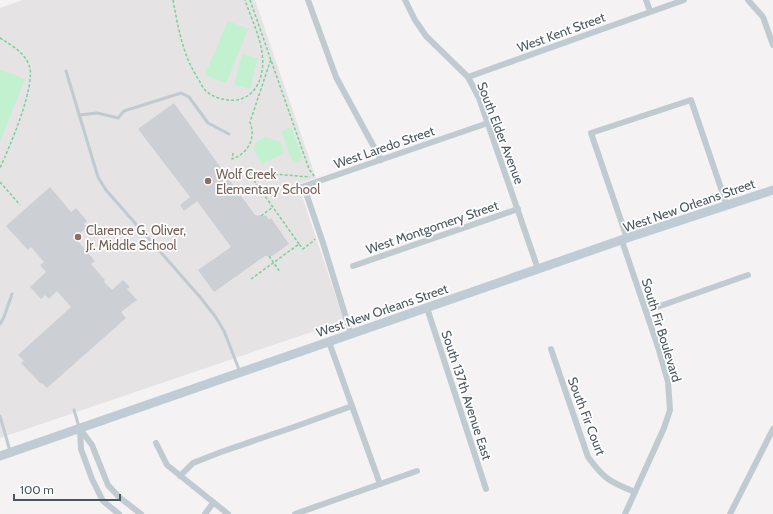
<svg xmlns="http://www.w3.org/2000/svg" width="773" height="514" font-family="Cabin,sans-serif">
  <rect width="100%" height="100%" fill="#f4f2f2"/>
  <polygon fill="#e5e3e4" points="23,0 255,0 316,178 298,184 344,321 0,438 0,8"/>
  <g fill="#c1f1cf">
    <polygon points="228,21 248,29 226,83 205,75"/>
    <polygon points="242,54 258,58 250,89 234,85"/>
    <polygon points="0,69 25,79 0,141"/>
    <polygon points="289,128 292,129 302,157 298,162 292,160 282,133 284,130"/>
    <polygon points="265,137 280,142 284,152 283,153 262,164 254,149 255,143"/>
  </g>
  <g fill="#ccd0d4">
    <polygon points="174,103 255,215 264,216 266,215 269,220 271,218 289,244 272,256 265,256 214,292 198,270 231,247 197,201 184,211 180,205 190,197 138,129"/>
    <polygon points="50,187 71,212 76,208 87,221 84,224 87,227 75,238 95,261 91,264 105,280 104,282 112,290 123,280 130,287 127,289 137,300 121,312 126,318 47,388 42,383 41,384 21,363 24,361 18,355 71,307 57,291 49,299 45,295 41,299 30,287 46,272 40,265 44,262 31,247 28,250 6,226"/>
  </g>
  <g fill="none" stroke-linecap="round" stroke-linejoin="round">
    <g stroke="#78d09b" stroke-width="1.5" stroke-dasharray="3 2" stroke-linecap="butt">
      <path d="M173,0C178,27 183,57 199,80C201,84 203,88 206,91C214,98 226,101 237,100C247,98 253,93 258,84C271,56 254,27 245,0"/>
      <polyline points="250,0 309,169 314,176"/>
      <path d="M0,38C11,45 24,52 29,65C37,84 9,148 0,168"/>
      <path d="M233,153L232,159C249,153 256,138 250,122L271,59"/>
      <polyline points="0,182 20,205"/>
      <polyline points="261,216 273,207"/>
      <polyline points="299,244 248,172 310,177"/>
      <polyline points="269,256 280,272"/>
      <polyline points="251,279 299,244 303,249 312,242 315,239"/>
    </g>
    <g stroke="#c0cbd1" stroke-width="3">
      <polyline points="66,71 98,177 106,190 200,297 215,316 224,331 240,372"/>
      <polyline points="79,115 97,113 118,118 124,111 181,93 189,97 208,123 229,134"/>
      <polyline points="0,324 4,317 12,294"/>
      <polyline points="74,410 79,427"/>
      <polyline points="0,416 10,451"/>
    </g>
    <g stroke="#c0cbd1" stroke-width="6">
      <polyline points="308,0 336,77 381,160"/>
      <polyline points="405,0 415,20 426,36 468,77 479,98 538,269"/>
      <polyline points="646,0 650,11"/>
      <polyline points="748,0 763,17 773,45"/>
      <polyline points="468,77 684,0"/>
      <polyline points="304,187 323,243 351,334"/>
      <polyline points="287,192 488,123"/>
      <polyline points="627,238 591,133 691,100 727,206"/>
      <polyline points="622,241 658,347 668,382 670,410 664,428 625,514"/>
      <polyline points="353,266 518,209"/>
      <polyline points="427,308 486,489"/>
      <polyline points="646,311 748,275"/>
      <polyline points="329,342 380,484"/>
      <path d="M551,349L588,457C604,479 610,482 635,492"/>
      <polyline points="80,429 92,445 108,485 119,497 141,514"/>
      <polyline points="80,429 81,449 92,479 103,501 119,514"/>
      <polyline points="156,443 167,465 228,514"/>
      <polyline points="180,476 193,463 221,452 294,427 352,406"/>
      <polyline points="205,514 213,503"/>
      <polyline points="295,514 417,471"/>
      <polyline points="730,514 773,429"/>
    </g>
    <polyline stroke="#c0ccd5" stroke-width="9" points="0,456 627,238 773,190"/>
  </g>
  <g fill="#8d6e63" stroke="#fff" stroke-width="1.5">
    <circle cx="208" cy="181" r="4"/>
    <circle cx="78" cy="237" r="4"/>
  </g>
  <g text-anchor="middle" stroke-width="3.5" stroke-linejoin="round" paint-order="stroke">
    <g font-size="13" fill="#495860" stroke="#fff">
      <text transform="translate(561 32) rotate(-20)" y="5">West Kent Street</text>
      <text transform="translate(501 133) rotate(69)" y="5">South Elder Avenue</text>
      <text transform="translate(384 147) rotate(-19)" y="5">West Laredo Street</text>
      <text transform="translate(689 205) rotate(-19)" y="5">West New Orleans Street</text>
      <text transform="translate(432 227) rotate(-19)" y="5">West Montgomery Street</text>
      <text transform="translate(382 310) rotate(-19)" y="5">West New Orleans Street</text>
      <text transform="translate(662 330) rotate(73)" y="5">South Fir Boulevard</text>
      <text transform="translate(467 395) rotate(72)" y="5">South 137th Avenue East</text>
      <text transform="translate(587 416) rotate(69)" y="5">South Fir Court</text>
    </g>
    <g font-size="13" fill="#785e54" stroke="#fff" text-anchor="start">
      <text x="216" y="179">Wolf Creek<tspan x="216" dy="15">Elementary School</tspan></text>
      <text x="86" y="235">Clarence G. Oliver,<tspan x="86" dy="15">Jr. Middle School</tspan></text>
    </g>
  </g>
  <path d="M14 494v6h106v-6" fill="none" stroke="#495860" stroke-width="2"/>
  <text x="20" y="494" font-size="12" fill="#495860" stroke="#ffffff" stroke-width="3" paint-order="stroke">100 m</text>
</svg>
